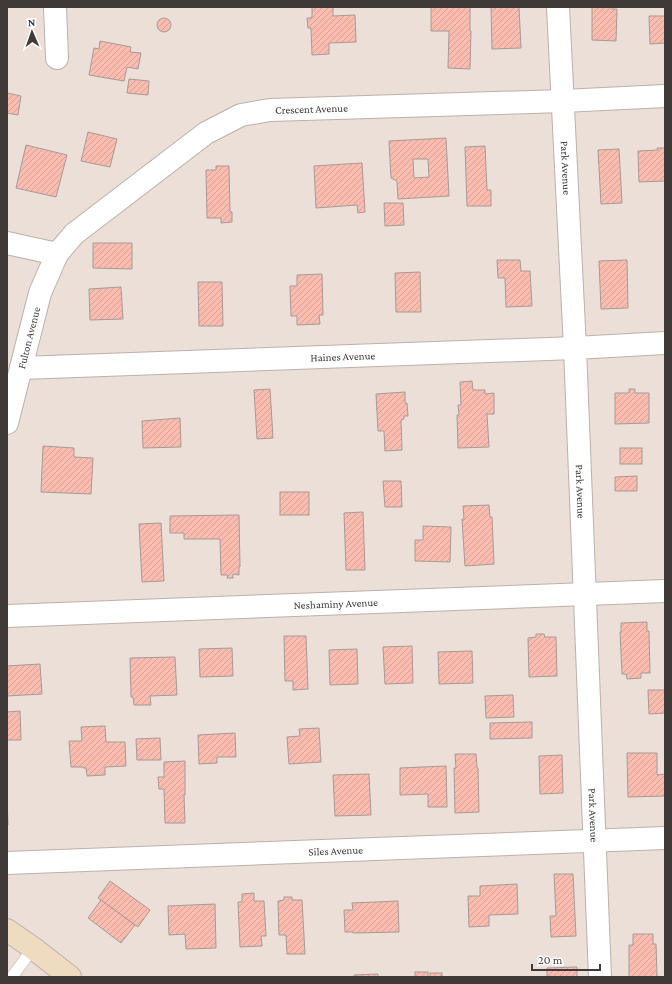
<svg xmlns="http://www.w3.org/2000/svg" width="672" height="984" font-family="'Crimson Pro',serif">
  <defs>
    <pattern id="building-hatch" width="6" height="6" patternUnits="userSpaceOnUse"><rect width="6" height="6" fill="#f9bcaf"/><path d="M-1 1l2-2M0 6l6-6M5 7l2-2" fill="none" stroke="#d6a297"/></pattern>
  </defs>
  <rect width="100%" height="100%" fill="#ebdfd8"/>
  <g fill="url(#building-hatch)" stroke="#a79a98" fill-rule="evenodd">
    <polygon points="312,7 333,7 333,16 355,15 356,42 329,43 329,54 312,55 311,28 308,28 307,18 311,18 311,17 312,17"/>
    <polygon points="431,7 470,7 470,31 471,31 470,69 448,68 449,31 431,31"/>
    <polygon points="491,7 519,7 521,48 492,49"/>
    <polygon points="592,7 612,7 612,9 617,9 616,41 592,40"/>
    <polygon points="649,16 665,16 665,43 650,44"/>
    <circle cx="164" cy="25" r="7"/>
    <polygon points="100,41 131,47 130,52 141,53 138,69 127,67 124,81 89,75 94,48 99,49"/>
    <polygon points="129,79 149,81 148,95 127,93"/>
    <polygon points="7,93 21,96 18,115 7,113"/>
    <polygon points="88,132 117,139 110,167 81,161"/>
    <path d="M446,138L449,196L398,199L397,181L391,178L389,141ZM413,159H428L429,177L414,178Z"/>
    <polygon points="26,145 67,155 56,197 16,188"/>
    <polygon points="485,146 487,190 491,190 491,206 467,206 465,147"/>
    <polygon points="657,148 665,148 665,181 639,182 638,151 658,150"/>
    <polygon points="619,149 622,203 601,204 598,150"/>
    <polygon points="362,163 365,212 358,213 357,205 316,208 314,166"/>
    <polygon points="216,166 229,166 230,212 232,212 232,222 221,223 221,218 207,218 206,170 216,170"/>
    <polygon points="384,203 403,203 404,225 385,226"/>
    <polygon points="93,243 132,243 132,269 93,268"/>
    <polygon points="497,260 520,260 521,271 530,271 532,306 506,307 505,278 498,278"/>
    <polygon points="627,260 628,308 601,309 599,261"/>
    <polygon points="420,272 421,312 396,312 395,273"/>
    <polygon points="322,274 323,315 319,315 320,324 297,325 297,316 291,316 290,286 297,286 297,275"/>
    <polygon points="198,282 222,282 223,326 199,326"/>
    <polygon points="121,287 123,319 90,320 89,289"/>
    <polygon points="472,381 473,390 485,390 485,394 494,393 494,414 487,414 489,447 458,448 457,415 459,415 458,405 461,405 460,382"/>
    <polygon points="270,389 273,438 257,439 254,390"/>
    <polygon points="629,389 635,389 635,393 649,393 649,423 615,424 615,393 629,393"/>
    <polygon points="405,392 405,403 407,403 408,416 404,416 404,419 401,420 402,450 385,451 384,431 378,431 376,394"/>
    <polygon points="180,418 181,447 143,448 142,421"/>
    <polygon points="43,446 74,448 74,457 93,458 91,494 41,492"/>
    <rect x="620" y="448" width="22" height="16"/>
    <polygon points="637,476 637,491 615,491 615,477"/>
    <polygon points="383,481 401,481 402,507 385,507"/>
    <rect x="280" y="492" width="29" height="23"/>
    <polygon points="489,505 490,517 492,517 494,564 465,566 462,519 464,519 463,506"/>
    <polygon points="363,512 365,570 346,570 344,513"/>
    <polygon points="239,515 240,567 239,567 239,575 233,574 233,578 227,578 228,575 221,575 220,539 184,539 184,533 170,533 170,516"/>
    <polygon points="161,523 164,581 142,582 139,524"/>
    <polygon points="423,526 451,527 450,562 415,561 415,540 423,540"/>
    <polygon points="647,622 647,631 649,631 650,673 641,673 641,678 627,679 626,674 622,674 620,632 621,632 621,623"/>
    <polygon points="536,634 544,634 545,637 556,637 557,676 529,677 528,638 536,637"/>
    <polygon points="284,636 306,636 308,689 293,690 293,681 285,681"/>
    <polygon points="412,646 413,683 385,684 383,647"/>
    <polygon points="232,648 233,676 200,677 199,649"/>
    <polygon points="357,649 358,684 330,685 329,650"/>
    <polygon points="472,651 473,683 439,684 438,652"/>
    <polygon points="175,657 177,695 150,696 151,705 134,705 133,697 131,697 130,658"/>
    <polygon points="40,664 42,694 7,696 7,666"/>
    <polygon points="648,690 665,690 665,713 649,714"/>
    <polygon points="513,695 514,717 486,718 485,696"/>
    <polygon points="20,711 21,740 7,740 7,712"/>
    <polygon points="532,722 532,738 490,739 490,723"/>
    <polygon points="105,726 106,742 125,742 126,766 105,767 105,775 87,776 86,768 83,768 83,767 71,767 69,741 82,741 81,727"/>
    <polygon points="319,728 321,762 289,764 287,737 300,736 299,729"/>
    <polygon points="235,733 236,757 217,757 217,763 199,764 198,735"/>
    <polygon points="160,738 161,760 137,760 136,739"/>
    <polygon points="627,753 657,753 657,775 665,774 665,796 628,797"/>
    <polygon points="455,754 476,754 477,768 478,768 479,812 455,813 454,768 456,768"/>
    <polygon points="562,755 563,793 540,794 539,756"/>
    <polygon points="185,761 185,795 184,795 185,823 165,823 164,789 159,789 158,777 164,777 164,762"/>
    <polygon points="446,766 447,807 428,807 428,794 400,795 400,768"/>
    <polygon points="369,774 371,815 335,816 333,775"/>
    <polygon points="7,797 8,825 7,825"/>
    <polygon points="554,874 573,874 576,936 551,937 550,916 556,916"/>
    <polygon points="110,881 150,910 138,927 98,898"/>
    <polygon points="517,884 518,914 489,915 489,926 469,927 468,896 480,896 480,886"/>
    <polygon points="254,893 254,901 264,901 266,936 261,936 262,946 240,947 238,902 242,902 242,894"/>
    <polygon points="284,897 292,897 292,900 302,900 305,954 287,954 286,935 279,935 278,901 284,900"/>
    <polygon points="101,900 135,925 121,943 88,918"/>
    <polygon points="398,901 399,932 353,933 353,932 345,932 344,910 353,910 352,903"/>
    <polygon points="215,904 216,948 186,949 185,934 169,935 168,906"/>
    <polygon points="633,934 653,934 653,944 656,944 657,977 629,977 629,945 633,945"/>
    <polygon points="577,967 577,977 547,977 547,968"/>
    <rect x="415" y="972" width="13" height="5"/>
    <rect x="430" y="973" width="12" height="4"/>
    <polygon points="378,974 378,977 354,977 354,975"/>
  </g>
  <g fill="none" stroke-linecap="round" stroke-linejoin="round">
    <g stroke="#bcb1ab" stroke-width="12">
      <polyline id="lane" points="12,977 33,948"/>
    </g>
    <g stroke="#bcb1ab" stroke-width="24">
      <g id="street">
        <polyline points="55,7 57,58"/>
        <path id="s1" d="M558,7L575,348L600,977"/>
        <path id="s2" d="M7,243L57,254L74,234L206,133L241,115L270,110L563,101L665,96"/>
        <path id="s3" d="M21,368L575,348L665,343"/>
        <path id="s4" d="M7,423L40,293L57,254"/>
        <path id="s5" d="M7,616L665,591"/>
        <path id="s6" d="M7,863L665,838"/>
      </g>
    </g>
    <g stroke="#bcb1ab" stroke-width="24">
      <polyline id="secondary" points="7,930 33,948 70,977"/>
    </g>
    <use href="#lane" stroke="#fff" stroke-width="11"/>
    <use href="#street" stroke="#fff" stroke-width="22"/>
    <use href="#secondary" stroke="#eedbc0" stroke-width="22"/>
  </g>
  <g text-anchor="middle" stroke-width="3" stroke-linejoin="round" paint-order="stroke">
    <g font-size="11" fill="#3f3a38" stroke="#fff">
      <text dy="4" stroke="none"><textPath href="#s2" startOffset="354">Crescent Avenue</textPath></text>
      <text dy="4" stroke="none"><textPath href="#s1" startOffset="161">Park Avenue</textPath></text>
      <text dy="4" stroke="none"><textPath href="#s4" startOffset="88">Fulton Avenue</textPath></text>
      <text dy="4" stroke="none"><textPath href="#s3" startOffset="322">Haines Avenue</textPath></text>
      <text dy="4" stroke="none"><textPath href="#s1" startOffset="485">Park Avenue</textPath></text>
      <text dy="4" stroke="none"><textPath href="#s5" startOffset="329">Neshaminy Avenue</textPath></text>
      <text dy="4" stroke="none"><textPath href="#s1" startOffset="809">Park Avenue</textPath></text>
      <text dy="4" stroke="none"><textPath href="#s6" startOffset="329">Siles Avenue</textPath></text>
    </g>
  </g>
  <rect width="672" height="984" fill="none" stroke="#3f3a38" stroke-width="16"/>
  <g transform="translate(32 32) rotate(358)" stroke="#ffffff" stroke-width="3" paint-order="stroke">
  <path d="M0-3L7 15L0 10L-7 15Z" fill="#3f3a38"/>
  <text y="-6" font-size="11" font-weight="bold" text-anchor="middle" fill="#3f3a38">N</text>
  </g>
  <path d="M532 964v6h68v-6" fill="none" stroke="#3f3a38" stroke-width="2"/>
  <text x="538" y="964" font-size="12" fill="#3f3a38" stroke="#ffffff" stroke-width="3" paint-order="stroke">20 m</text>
</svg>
